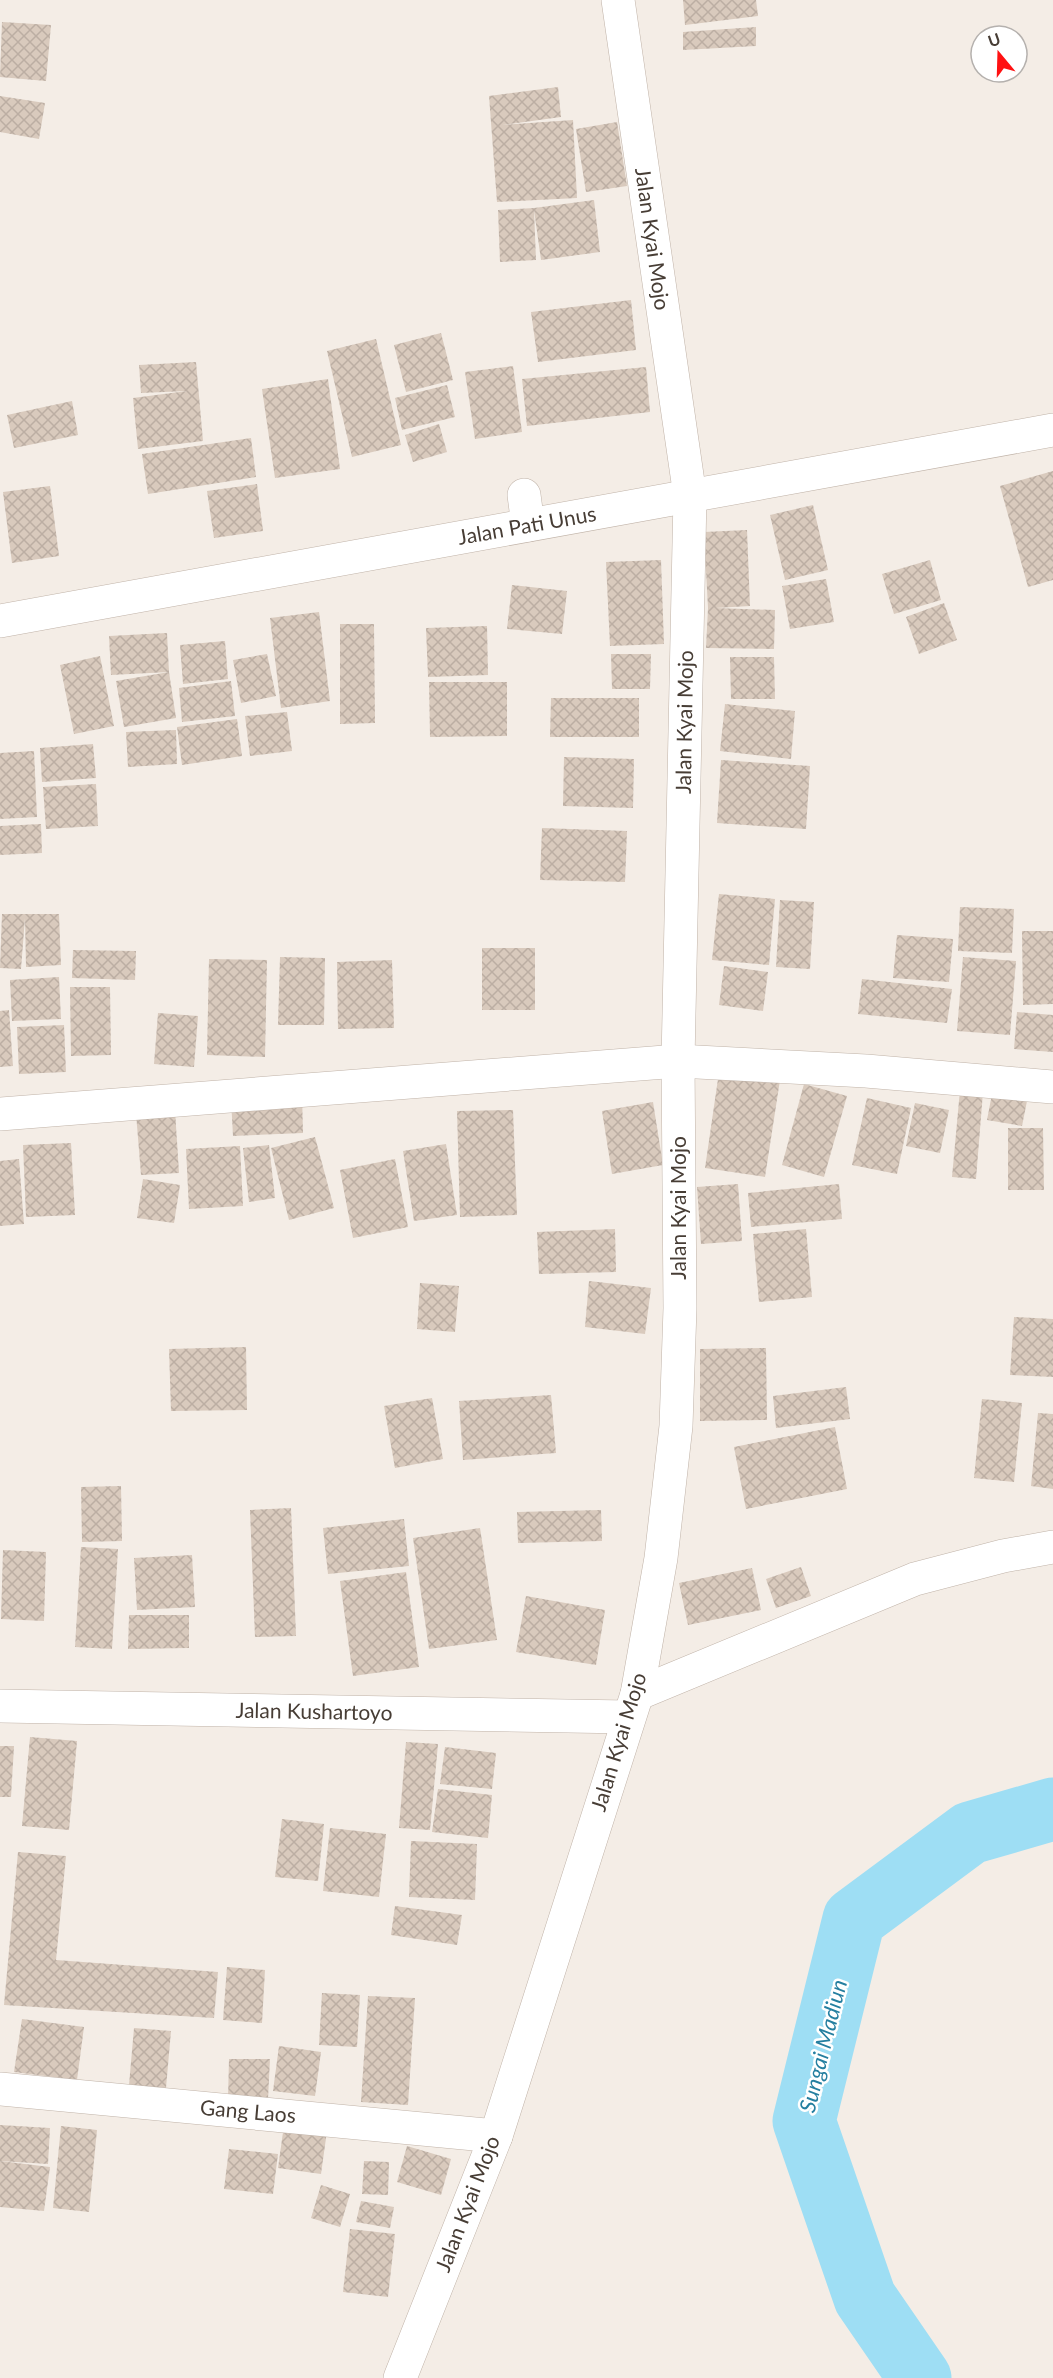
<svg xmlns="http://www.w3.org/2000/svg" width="1053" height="2378" font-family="Lato,sans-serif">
  <defs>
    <pattern id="building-cross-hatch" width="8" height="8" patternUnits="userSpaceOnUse" patternTransform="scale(1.5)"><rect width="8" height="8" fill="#d9cabd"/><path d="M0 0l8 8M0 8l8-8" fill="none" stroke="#bcaea3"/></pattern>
  </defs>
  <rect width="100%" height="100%" fill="#f4ede6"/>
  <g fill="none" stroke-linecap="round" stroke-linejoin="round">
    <polyline stroke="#9edef4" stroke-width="63" points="920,2378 865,2298 804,2121 854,1919 970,1833 1053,1809"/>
  </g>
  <g fill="url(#building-cross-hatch)">
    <polygon points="683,0 756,0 758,16 685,25"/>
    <polygon points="2,22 51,25 46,81 0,77"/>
    <polygon points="756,27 756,46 683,50 683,32"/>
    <polygon points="558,87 561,117 502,125 573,120 577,198 497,202 489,96"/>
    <polygon points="0,96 45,103 39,139 0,132"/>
    <polygon points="617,122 627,186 586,192 576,129"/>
    <polygon points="594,200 600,252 541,260 534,210 536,260 500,262 498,210 534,208"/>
    <polygon points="631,300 636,350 538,362 531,312"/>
    <polygon points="441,333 453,380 406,392 394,345"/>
    <polygon points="376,339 401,445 352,457 327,351"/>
    <polygon points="196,362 203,441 138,449 133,398 187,391 141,393 139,365"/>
    <polygon points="513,366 522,432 475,439 465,372"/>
    <polygon points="646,367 650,412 527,426 522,379"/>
    <polygon points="328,379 340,469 275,478 262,389"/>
    <polygon points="447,385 455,417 402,430 395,398"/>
    <polygon points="72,401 78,435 14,448 7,415"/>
    <polygon points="439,424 447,452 413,462 405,435"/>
    <polygon points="251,438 256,477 148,494 142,454"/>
    <polygon points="1053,471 1053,580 1028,587 1000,486"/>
    <polygon points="257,484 263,531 214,538 207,491"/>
    <polygon points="50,486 59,556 12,563 3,492"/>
    <polygon points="813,505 828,570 785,580 770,515"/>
    <polygon points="747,530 750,606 715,608 775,610 774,649 706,648 708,608 704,532"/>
    <polygon points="661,560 664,644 610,646 606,562"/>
    <polygon points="930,560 941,600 894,614 882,574"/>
    <polygon points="826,579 834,622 790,629 782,586"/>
    <polygon points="512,585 567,591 562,634 507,629"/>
    <polygon points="944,603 957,640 919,654 906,617"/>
    <polygon points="319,612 330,701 281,708 270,618"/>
    <polygon points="340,624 374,624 375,723 340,724"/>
    <polygon points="487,626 488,675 428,677 426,628"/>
    <polygon points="167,633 169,672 111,675 109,636"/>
    <polygon points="225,641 228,679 183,684 180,645"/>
    <polygon points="267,654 276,696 241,703 233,660"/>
    <polygon points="611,654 651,654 650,689 612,689"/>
    <polygon points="100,656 114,726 74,734 60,665"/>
    <polygon points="730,657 774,657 775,699 731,699"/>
    <polygon points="169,672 176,718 124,727 116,681"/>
    <polygon points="231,681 235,716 182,722 179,688"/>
    <polygon points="429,682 507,682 507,736 430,737"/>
    <polygon points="551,698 639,698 639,737 550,737"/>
    <polygon points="725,704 795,711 791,759 720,751"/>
    <polygon points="287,712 292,751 250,756 245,716"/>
    <polygon points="237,719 242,756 182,765 177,727"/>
    <polygon points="176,730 177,764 128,767 126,732"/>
    <polygon points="93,744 96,778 42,782 40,748"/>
    <polygon points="34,751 37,817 0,819 0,753"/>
    <polygon points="564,757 634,759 633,808 563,806"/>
    <polygon points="721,760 810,766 806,829 717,823"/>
    <polygon points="96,784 98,826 46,829 43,787"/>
    <polygon points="41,824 42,853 0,855 0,826"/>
    <polygon points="542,828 627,831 625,882 540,880"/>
    <polygon points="719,894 775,899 769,965 712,960"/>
    <polygon points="780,900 814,902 810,969 776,967"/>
    <polygon points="960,907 1014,909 1012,953 958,951"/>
    <polygon points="2,914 59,914 61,965 26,967 25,918 21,969 0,968"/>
    <polygon points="1022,931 1053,931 1053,1004 1023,1005"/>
    <polygon points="897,935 953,939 949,982 893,978"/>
    <rect x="482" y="948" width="53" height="62"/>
    <polygon points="73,950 136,951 135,980 72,978"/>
    <polygon points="280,957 325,958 324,1025 278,1025"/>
    <polygon points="963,957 1016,961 1010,1035 957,1031"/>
    <polygon points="209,959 267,960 265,1057 207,1055"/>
    <polygon points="392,960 394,1028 338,1029 337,962"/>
    <polygon points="724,966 768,972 763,1011 719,1005"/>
    <polygon points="59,977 61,1019 12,1021 10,980"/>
    <polygon points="862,979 952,989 947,1023 858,1014"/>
    <polygon points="70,987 110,987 111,1055 71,1056"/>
    <polygon points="9,1010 13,1066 0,1067 0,1011"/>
    <polygon points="1017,1012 1053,1015 1053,1052 1014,1049"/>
    <polygon points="158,1013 198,1016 194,1067 154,1064"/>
    <polygon points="64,1025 66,1072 19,1074 17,1027"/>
    <polygon points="719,1072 780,1080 765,1177 705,1168"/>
    <polygon points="804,1084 847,1096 824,1177 782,1165"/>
    <polygon points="960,1090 983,1092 976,1179 952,1177"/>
    <polygon points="302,1094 303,1133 233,1136 231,1098"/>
    <polygon points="992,1094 1027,1101 1022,1126 987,1120"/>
    <polygon points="867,1098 911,1108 897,1174 852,1165"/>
    <polygon points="653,1102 663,1165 612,1174 602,1111"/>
    <polygon points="915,1103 949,1110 940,1153 906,1146"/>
    <polygon points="175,1110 179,1173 141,1175 136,1113"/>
    <polygon points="513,1110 517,1215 460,1217 457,1111"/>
    <polygon points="1008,1128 1043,1128 1044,1190 1008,1190"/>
    <polygon points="315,1137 334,1208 289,1220 271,1148"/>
    <polygon points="71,1143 75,1215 26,1217 23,1145"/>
    <polygon points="446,1144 457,1215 414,1221 403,1151"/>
    <polygon points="269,1145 275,1198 249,1202 243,1148"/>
    <polygon points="240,1146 243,1206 189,1209 186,1149"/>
    <polygon points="19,1159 24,1224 0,1226 0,1161"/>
    <polygon points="395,1159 408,1227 353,1238 340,1170"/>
    <polygon points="143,1179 180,1185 174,1223 137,1218"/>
    <polygon points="738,1184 742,1241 701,1244 697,1187"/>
    <polygon points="839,1184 842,1219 751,1227 748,1193"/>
    <polygon points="615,1229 616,1272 539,1274 537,1232"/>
    <polygon points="806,1229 812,1297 759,1302 753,1234"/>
    <polygon points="589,1281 651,1288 645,1334 585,1327"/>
    <polygon points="420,1283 459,1286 455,1332 417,1329"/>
    <polygon points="1014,1317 1053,1319 1053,1377 1010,1375"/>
    <polygon points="246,1347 247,1410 171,1411 169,1349"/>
    <polygon points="766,1348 767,1420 700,1421 700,1349"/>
    <polygon points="846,1387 850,1419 776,1428 773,1396"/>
    <polygon points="551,1395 556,1453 463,1460 459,1401"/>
    <polygon points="432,1398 443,1459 395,1468 384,1406"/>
    <polygon points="982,1399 1022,1403 1014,1482 974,1478"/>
    <polygon points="1038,1413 1053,1414 1053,1489 1031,1486"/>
    <polygon points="835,1427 847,1489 746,1509 734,1447"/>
    <polygon points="121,1486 122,1541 82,1542 81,1487"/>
    <polygon points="291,1508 296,1636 255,1637 250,1510"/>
    <polygon points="601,1510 602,1541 518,1543 517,1512"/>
    <polygon points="404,1519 409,1566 328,1574 323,1528"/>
    <polygon points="480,1528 497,1640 429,1649 413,1538"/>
    <polygon points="81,1547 118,1549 112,1649 75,1647"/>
    <polygon points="3,1550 46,1552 44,1621 1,1619"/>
    <polygon points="192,1555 195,1607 137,1610 134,1558"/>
    <polygon points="801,1567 811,1596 776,1608 766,1579"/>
    <polygon points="752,1568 761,1610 688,1625 679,1583"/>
    <polygon points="406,1572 419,1667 353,1676 340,1581"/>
    <polygon points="526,1596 605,1610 596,1665 516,1652"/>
    <polygon points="129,1615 189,1615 189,1648 128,1649"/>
    <polygon points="30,1737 77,1741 69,1830 22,1826"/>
    <polygon points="406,1742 438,1744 430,1830 399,1828"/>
    <polygon points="0,1746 14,1746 11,1797 0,1797"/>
    <polygon points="445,1747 496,1753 492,1789 440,1784"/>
    <polygon points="438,1789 492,1795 488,1838 432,1832"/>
    <polygon points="282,1819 324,1824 318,1881 275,1877"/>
    <polygon points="330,1828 386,1834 379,1897 323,1891"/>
    <polygon points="411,1841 477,1844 475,1900 409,1897"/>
    <polygon points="18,1852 66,1856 56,1960 218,1972 214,2018 4,2005"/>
    <polygon points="395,1906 462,1915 457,1945 391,1935"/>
    <polygon points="227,1967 265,1970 262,2023 223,2020"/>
    <polygon points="322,1993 360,1995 357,2047 319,2045"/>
    <polygon points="368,1996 415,1998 408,2105 361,2102"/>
    <polygon points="22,2019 84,2027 77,2080 14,2072"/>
    <polygon points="134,2028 171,2031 166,2088 129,2085"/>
    <polygon points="279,2046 321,2052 315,2096 273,2091"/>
    <polygon points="229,2059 270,2059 268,2099 228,2098"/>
    <polygon points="0,2125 50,2128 48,2164 0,2161"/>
    <polygon points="284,2125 327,2131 321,2174 278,2168"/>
    <polygon points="61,2126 97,2130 89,2212 53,2208"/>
    <polygon points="407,2146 451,2159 441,2195 397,2182"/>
    <polygon points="229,2149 278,2154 273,2194 224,2189"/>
    <polygon points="0,2161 50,2167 44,2211 0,2207"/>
    <polygon points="364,2161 389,2162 388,2195 362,2194"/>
    <polygon points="321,2185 350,2194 340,2227 311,2218"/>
    <polygon points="361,2201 394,2207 390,2228 356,2222"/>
    <polygon points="350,2229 395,2234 388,2297 343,2292"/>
  </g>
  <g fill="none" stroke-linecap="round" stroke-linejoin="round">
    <g stroke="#c0b3a8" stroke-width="34">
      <g id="minor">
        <polyline points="524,495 528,525"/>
        <polyline points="0,621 1053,430"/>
        <polyline points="0,1114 678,1061 866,1071 1053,1087"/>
        <polyline points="637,1694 915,1579 1003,1556 1053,1547"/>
        <polyline points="0,1706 628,1717"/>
        <polyline points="0,2089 496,2136"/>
        <polyline points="400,2378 496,2136 637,1694 661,1558 676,1426 680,1308 678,1061 690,496 618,0"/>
      </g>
    </g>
    <use href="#minor" stroke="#fff" stroke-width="33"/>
  </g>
  <g text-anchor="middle" stroke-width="5" stroke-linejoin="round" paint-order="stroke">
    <g font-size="21" fill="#473d35" stroke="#fff">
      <text transform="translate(652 239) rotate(82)" y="7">Jalan Kyai Mojo</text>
      <text transform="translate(527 526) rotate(-10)" y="7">Jalan Pati Unus</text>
      <text transform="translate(685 722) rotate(-89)" y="7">Jalan Kyai Mojo</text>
      <text transform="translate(679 1208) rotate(-90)" y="7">Jalan Kyai Mojo</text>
      <text transform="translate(314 1712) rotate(1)" y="7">Jalan Kushartoyo</text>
      <text transform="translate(619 1742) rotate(-73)" y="7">Jalan Kyai Mojo</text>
      <text transform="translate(248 2112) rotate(5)" y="7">Gang Laos</text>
      <text transform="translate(468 2204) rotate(-69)" y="7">Jalan Kyai Mojo</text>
    </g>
    <g font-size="22" font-style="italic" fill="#257fa0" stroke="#fff">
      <text transform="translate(823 2046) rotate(-76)" y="8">Sungai Madiun</text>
    </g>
  </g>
  <g transform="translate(999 54) rotate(341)"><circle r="28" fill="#ffffff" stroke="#b5b1ae" stroke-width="1.5"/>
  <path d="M0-4.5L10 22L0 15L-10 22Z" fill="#ff1112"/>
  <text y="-9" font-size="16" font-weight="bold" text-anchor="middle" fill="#473d35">U</text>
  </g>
</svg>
